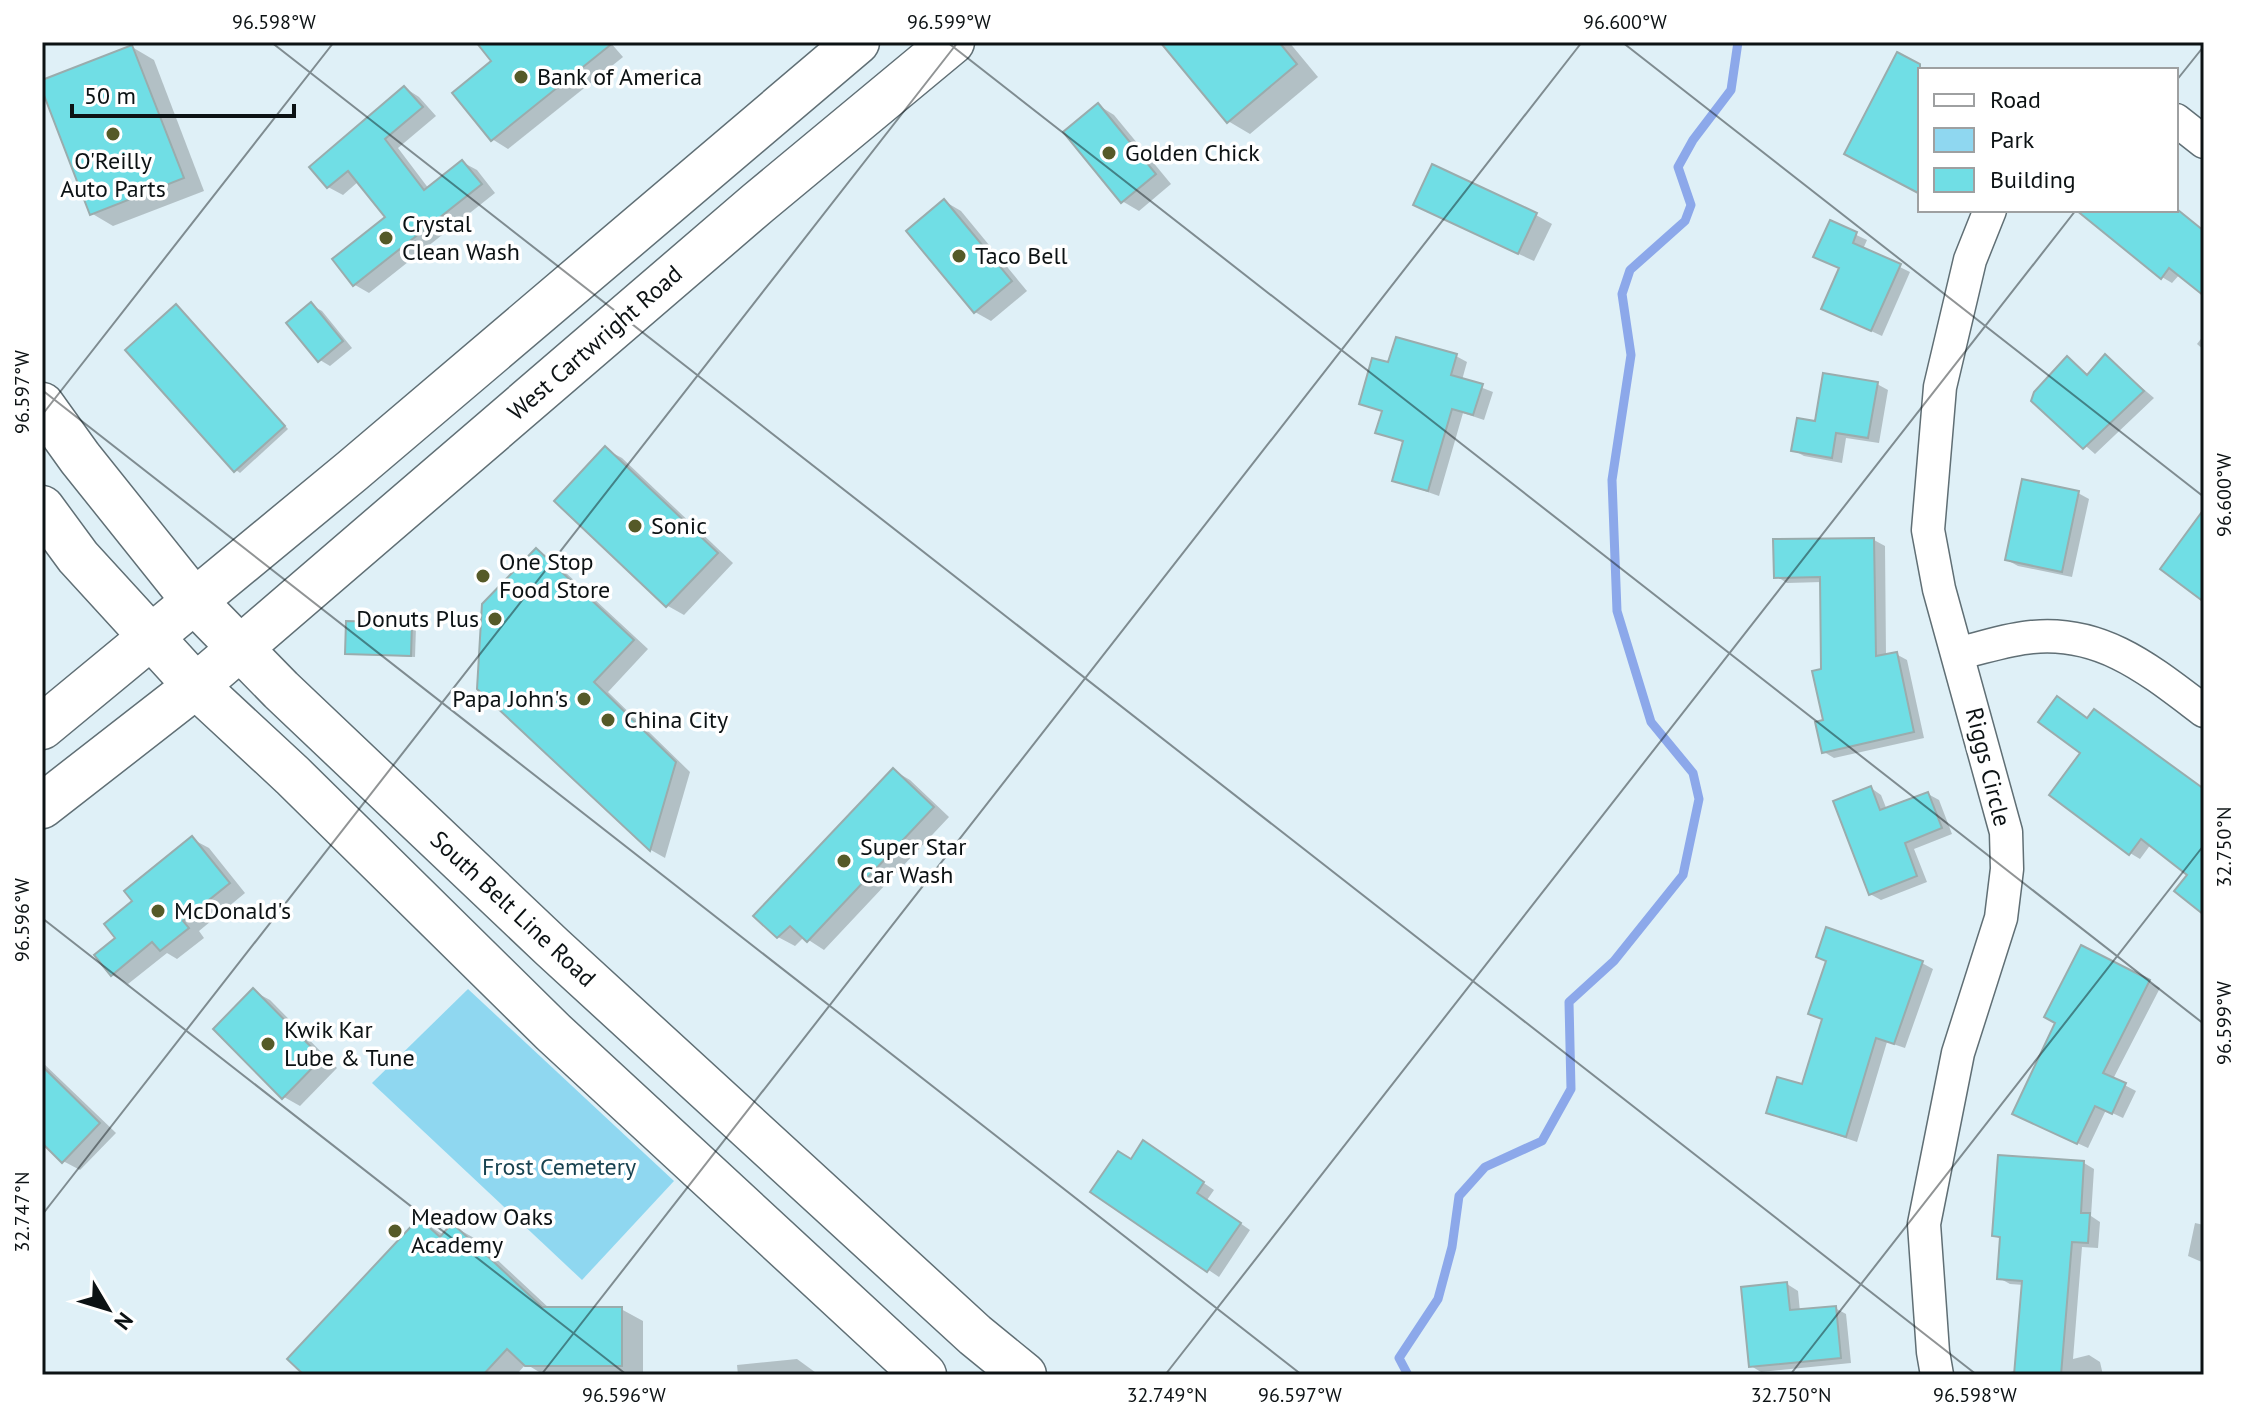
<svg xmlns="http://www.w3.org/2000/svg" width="2246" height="1417" font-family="'PT Sans',sans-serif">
  <rect width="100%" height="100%" fill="#dff0f7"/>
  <polygon fill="#8fd7f0" points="468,989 674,1181 582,1280 372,1083"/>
  <g fill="#0003">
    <polygon points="486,42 610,42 623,57 508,149 492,139 494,61"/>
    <polygon points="1162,42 1289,42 1318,77 1250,134 1228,121"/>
    <polygon points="132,47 154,60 204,191 113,226 91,213 42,82"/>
    <polygon points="405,88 419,97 436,116 398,148 429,189 462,162 477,170 495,193 369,293 355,285 335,260 388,218 359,181 343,195 328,187"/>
    <polygon points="1098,105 1114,115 1171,184 1139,211 1122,201"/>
    <polygon points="944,201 961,211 1027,291 991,321 975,312"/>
    <polygon points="2176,208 2204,231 2204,294 2180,274 2172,283 2162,277 2079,210"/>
    <polygon points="1432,214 1536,215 1552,224 1534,261"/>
    <polygon points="1831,223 1867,240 1863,249 1910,272 1882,336 1834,314 1841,269"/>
    <polygon points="311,305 322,311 352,348 330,366 320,360"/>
    <polygon points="177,307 288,429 240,473 236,470"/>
    <polygon points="2204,335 2204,350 2197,344"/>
    <polygon points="1456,356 1467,362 1462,380 1493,392 1484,420 1463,413 1439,496 1394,480 1405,443 1378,432 1383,412 1361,403 1390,365"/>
    <polygon points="2106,357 2154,398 2095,454 2034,401 2068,359 2089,375"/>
    <polygon points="1877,384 1888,390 1879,443 1846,438 1842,463 1804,456 1793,450 1817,424"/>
    <polygon points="605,449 622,458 733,563 684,615 668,606 557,501"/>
    <polygon points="2078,493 2089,499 2072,577 2018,566 2007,560"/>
    <polygon points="1874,540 1885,546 1886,656 1896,654 1907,660 1924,738 1834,758 1824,752 1822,582 1787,583 1776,576"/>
    <polygon points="537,550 551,559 648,649 608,692 690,772 665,858 651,850 479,688"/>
    <polygon points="412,625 416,627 415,657 347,653"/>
    <polygon points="2088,719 2204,793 2204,913 2189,875 2151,844 2140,859 2130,853 2083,752"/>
    <polygon points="893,770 910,780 949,817 824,950 804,937 795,946 778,937 756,916"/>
    <polygon points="1871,788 1881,795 1887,810 1928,794 1939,800 1952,834 1914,849 1927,882 1881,900 1870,894"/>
    <polygon points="192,839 209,848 245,893 199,931 204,938 177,959 167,953 128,984 112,975 118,938 135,902"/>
    <polygon points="2082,948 2160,988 2113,1079 2136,1091 2123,1118 2106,1110 2088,1148 2025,1119"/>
    <polygon points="1818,956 1922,963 1933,969 1905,1048 1887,1042 1857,1142 1769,1112 1803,1087 1823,1020 1811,1013 1828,962"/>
    <polygon points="253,991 270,1000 337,1068 300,1106 284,1097"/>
    <polygon points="42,1062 116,1133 80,1170 63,1161 42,1140"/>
    <polygon points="1154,1149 1214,1190 1207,1200 1250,1230 1219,1277 1092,1192 1132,1161"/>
    <polygon points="2084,1163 2094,1169 2091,1216 2100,1222 2098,1248 2082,1247 2073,1359 2089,1355 2100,1362 2103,1375 2000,1375 2017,1370 2024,1285 2010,1284 1999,1278 2002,1240 1994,1235"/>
    <polygon points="419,1220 444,1235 453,1226 474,1238 550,1309 621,1309 643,1321 643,1375 544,1375 526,1364 516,1375 307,1375"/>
    <polygon points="2195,1223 2204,1225 2204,1263 2188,1256"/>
    <polygon points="1787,1284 1798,1291 1800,1312 1835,1308 1846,1314 1851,1363 1761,1372 1751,1366"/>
    <polygon points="797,1359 819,1375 738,1375 737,1365"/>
  </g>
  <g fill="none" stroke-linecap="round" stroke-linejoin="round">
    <polyline stroke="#8ca8ea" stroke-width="9" points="1408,1375 1399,1358 1438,1299 1452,1247 1459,1196 1485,1167 1542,1141 1571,1089 1569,1002 1614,961 1683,875 1699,799 1693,773 1651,722 1617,611 1612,480 1631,355 1622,294 1630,270 1685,221 1691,205 1678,167 1693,140 1731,90 1738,42"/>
  </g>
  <g fill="#70dee5" stroke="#9aacad" stroke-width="2">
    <polygon points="476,42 614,42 491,141 452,93 491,61"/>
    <polygon points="1160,42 1279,42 1297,64 1227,123"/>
    <polygon points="132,45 184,178 90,215 42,90 42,80"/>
    <polygon points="1897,52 1920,64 1920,194 1844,154"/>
    <polygon points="404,86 423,107 385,139 424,190 462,160 482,184 353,286 332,259 385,217 348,171 327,188 309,167"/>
    <polygon points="1098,103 1156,174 1121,203 1063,132"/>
    <polygon points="1432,164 1537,213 1518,254 1413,205"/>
    <polygon points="944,199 1012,281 974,313 906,231"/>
    <polygon points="2076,210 2178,210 2204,231 2204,296 2169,268 2161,279"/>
    <polygon points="1830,220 1857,232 1853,243 1901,264 1871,331 1821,309 1839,268 1813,257"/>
    <polygon points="311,302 343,341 318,362 286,323"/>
    <polygon points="176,304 285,426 234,472 125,350"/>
    <polygon points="1396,337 1457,354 1451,375 1483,384 1473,415 1452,409 1428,491 1392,481 1403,441 1375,433 1382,411 1359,404 1372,358 1388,362"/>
    <polygon points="2105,354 2144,391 2083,449 2031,401 2034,392 2067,356 2087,375"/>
    <polygon points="1823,373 1878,382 1868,438 1836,433 1832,458 1791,451 1797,418 1815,421"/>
    <polygon points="605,446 718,553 666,607 554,501"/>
    <polygon points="2022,479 2079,491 2062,572 2005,560"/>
    <polygon points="2204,509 2204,602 2160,569"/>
    <polygon points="1874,538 1876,656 1897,652 1914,732 1822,753 1815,722 1823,720 1812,671 1821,669 1820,577 1774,578 1773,539"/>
    <polygon points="536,548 634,640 594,682 676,762 650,851 477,689 482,604"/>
    <polygon points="346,621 412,623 411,656 345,654"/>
    <polygon points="2057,696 2087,718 2094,709 2204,789 2204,915 2174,891 2187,875 2141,839 2129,855 2049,795 2080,753 2038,722"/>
    <polygon points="893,768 934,807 807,942 790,926 777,938 753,916"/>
    <polygon points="1871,786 1880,810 1928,792 1942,828 1905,843 1917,876 1869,895 1833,801"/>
    <polygon points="192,836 230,883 183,921 189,928 160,951 152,942 111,976 94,955 115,938 104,924 132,901 124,891"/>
    <polygon points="1826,927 1923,961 1894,1044 1876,1038 1846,1137 1766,1113 1777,1077 1802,1084 1822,1019 1808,1014 1826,961 1816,957"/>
    <polygon points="2081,945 2150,980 2103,1073 2126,1083 2112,1114 2095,1106 2077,1144 2012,1114 2055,1023 2044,1017"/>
    <polygon points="253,988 322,1058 282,1099 213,1029"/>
    <polygon points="42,1066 100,1123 62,1163 42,1143"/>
    <polygon points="1143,1140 1204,1182 1197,1193 1241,1223 1207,1272 1090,1192 1118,1151 1131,1159"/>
    <polygon points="1998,1155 2084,1161 2081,1213 2090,1213 2088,1243 2072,1242 2061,1375 2014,1375 2022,1281 1997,1279 2000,1237 1992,1236"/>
    <polygon points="419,1218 440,1237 452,1223 542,1307 622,1307 622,1366 525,1366 507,1349 483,1375 304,1375 287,1359"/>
    <polygon points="1787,1282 1790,1310 1836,1306 1841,1358 1749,1367 1741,1287"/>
  </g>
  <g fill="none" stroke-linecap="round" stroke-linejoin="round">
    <g stroke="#606f75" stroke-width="35">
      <g id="minor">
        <polyline points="2176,120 2204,142"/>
        <path d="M1959,653C1982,648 2008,639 2032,637C2103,630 2151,671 2204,711"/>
        <polyline points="1937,1375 1933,1352 1924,1224 1958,1053 2001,918 2007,869 2006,832 1939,589 1928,530 1940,387 1970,260 1990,210"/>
      </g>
    </g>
    <g stroke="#606f75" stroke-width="47">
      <g id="secondary">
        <polyline points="42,727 352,471 857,42"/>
        <polyline points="42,806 196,686 758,203 952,42"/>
      </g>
    </g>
    <g stroke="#606f75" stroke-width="47">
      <g id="primary">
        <polyline points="42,405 80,458 196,603 281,690 552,947 975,1335 1024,1375"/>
        <polyline points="42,508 78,557 196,686 293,776 553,1032 924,1375"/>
      </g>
    </g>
    <use href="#minor" stroke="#fff" stroke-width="32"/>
    <use href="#secondary" stroke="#fff" stroke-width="44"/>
    <use href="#primary" stroke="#fff" stroke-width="44"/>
  </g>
  <path fill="none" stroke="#0c1214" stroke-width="2" stroke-opacity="0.45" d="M271,42L1977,1375M947,42L2204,1024M1622,42L2204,497M2176,81L2204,46M42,390L1302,1375M42,415L334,42M42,918L627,1375M42,1215L958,42M541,1375L1582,42M1165,1375L2076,210M1790,1375L2204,845"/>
  <g fill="#555a28" stroke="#fff" stroke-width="3">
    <circle cx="521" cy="77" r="8"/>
    <circle cx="113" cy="134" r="8"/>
    <circle cx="1109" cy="153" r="8"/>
    <circle cx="386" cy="238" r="8"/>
    <circle cx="959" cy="256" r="8"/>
    <circle cx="635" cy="526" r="8"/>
    <circle cx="483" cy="576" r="8"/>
    <circle cx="495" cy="619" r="8"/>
    <circle cx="584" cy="699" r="8"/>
    <circle cx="608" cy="720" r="8"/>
    <circle cx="844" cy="861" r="8"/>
    <circle cx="158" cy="911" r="8"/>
    <circle cx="268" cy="1044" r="8"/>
    <circle cx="395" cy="1231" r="8"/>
  </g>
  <g text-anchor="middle" stroke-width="7" stroke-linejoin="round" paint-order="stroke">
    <g font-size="24" fill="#0c1214" stroke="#fff" text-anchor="start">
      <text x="537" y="85">Bank of America</text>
      <text x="1125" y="161">Golden Chick</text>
      <text x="113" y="169" text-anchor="middle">O'Reilly<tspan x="113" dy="28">Auto Parts</tspan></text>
      <text x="402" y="232">Crystal<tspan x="402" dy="28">Clean Wash</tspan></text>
      <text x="975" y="264">Taco Bell</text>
      <text x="651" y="534">Sonic</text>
      <text x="499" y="570">One Stop<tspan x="499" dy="28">Food Store</tspan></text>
      <text x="479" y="627" text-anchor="end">Donuts Plus</text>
      <text x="568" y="707" text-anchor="end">Papa John's</text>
      <text x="624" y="728">China City</text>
      <text x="860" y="855">Super Star<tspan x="860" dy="28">Car Wash</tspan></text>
      <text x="174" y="919">McDonald's</text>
      <text x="284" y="1038">Kwik Kar<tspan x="284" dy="28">Lube &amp; Tune</tspan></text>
      <text x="411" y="1225">Meadow Oaks<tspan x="411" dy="28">Academy</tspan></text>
    </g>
    <g font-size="24" fill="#0c1214" stroke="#fff">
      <text transform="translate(595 343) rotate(-41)" y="8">West Cartwright Road</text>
      <text transform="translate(1988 767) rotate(76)" y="8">Riggs Circle</text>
      <text transform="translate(513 909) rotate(43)" y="8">South Belt Line Road</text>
    </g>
    <g font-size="24" fill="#184351" stroke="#fff">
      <text x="559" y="1175">Frost Cemetery</text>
    </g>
  </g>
  <rect width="2246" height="1417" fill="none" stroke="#ffffff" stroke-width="88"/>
  <rect x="1918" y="68" width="260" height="144" fill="#ffffff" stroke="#9ea0a1" stroke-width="2"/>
  <rect x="1934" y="94" width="40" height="12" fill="#ffffff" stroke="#9ea0a1" stroke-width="2"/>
  <text x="1990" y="108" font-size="24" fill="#0c1214">Road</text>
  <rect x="1934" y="128" width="40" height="24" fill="#8fd7f0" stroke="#9ea0a1" stroke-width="2"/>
  <text x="1990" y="148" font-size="24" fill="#0c1214">Park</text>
  <rect x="1934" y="168" width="40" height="24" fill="#70dee5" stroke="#9ea0a1" stroke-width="2"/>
  <text x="1990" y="188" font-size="24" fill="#0c1214">Building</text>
  <g transform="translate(108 1309) rotate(128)" stroke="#ffffff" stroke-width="6" paint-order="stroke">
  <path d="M0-6L14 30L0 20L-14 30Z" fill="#0c1214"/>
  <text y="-12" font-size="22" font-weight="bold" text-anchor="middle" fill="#0c1214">N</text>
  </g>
  <path d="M72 104v12h222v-12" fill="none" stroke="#0c1214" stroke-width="4"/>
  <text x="84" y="104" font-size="24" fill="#0c1214" stroke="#ffffff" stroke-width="6" paint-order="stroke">50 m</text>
  <rect x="44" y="44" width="2158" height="1329" fill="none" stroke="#0c1214" stroke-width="3"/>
  <g font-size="20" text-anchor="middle" fill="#0c1214">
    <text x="274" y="29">96.598°W</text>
    <text x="949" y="29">96.599°W</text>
    <text x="1625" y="29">96.600°W</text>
    <text transform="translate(22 392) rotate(-90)" y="7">96.597°W</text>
    <text transform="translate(2224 495) rotate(-90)" y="7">96.600°W</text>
    <text transform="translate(2224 847) rotate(-90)" y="7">32.750°N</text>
    <text transform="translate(22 920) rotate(-90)" y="7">96.596°W</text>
    <text transform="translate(2224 1023) rotate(-90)" y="7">96.599°W</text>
    <text transform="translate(22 1212) rotate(-90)" y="7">32.747°N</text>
    <text x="624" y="1402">96.596°W</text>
    <text x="1167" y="1402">32.749°N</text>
    <text x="1300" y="1402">96.597°W</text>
    <text x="1791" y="1402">32.750°N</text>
    <text x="1975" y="1402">96.598°W</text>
  </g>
</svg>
